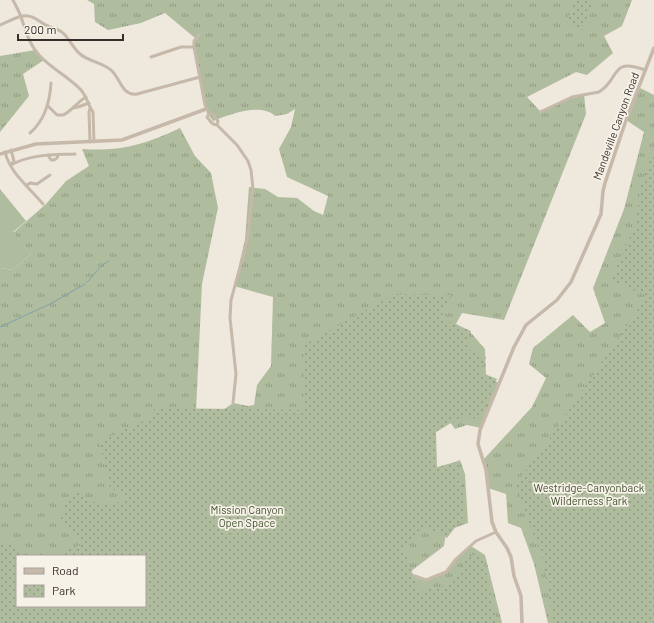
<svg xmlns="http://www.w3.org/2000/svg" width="654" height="623" font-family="Barlow,sans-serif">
  <defs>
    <pattern id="grass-tufts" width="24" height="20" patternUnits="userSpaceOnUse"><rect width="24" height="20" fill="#b0bc9e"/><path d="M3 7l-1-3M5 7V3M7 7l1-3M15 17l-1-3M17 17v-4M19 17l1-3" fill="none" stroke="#909981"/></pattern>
    <pattern id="park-dots" width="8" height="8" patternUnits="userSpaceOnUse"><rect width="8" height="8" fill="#b0bc9e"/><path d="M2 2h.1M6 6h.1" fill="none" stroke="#909981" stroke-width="1.8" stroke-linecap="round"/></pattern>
  </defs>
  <rect width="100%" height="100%" fill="#efe8dd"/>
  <g fill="url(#grass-tufts)" fill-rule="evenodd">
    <path d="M87,0H632L622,26L604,36L613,53L587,75L576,72L527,97L541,112L572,97L584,94L586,114L504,320L462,313L456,324L472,334L485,349L486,377L499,383L481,428L467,425L455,429L450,422L435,430L429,457L439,469L460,460L465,474L468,523L446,531L444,546L410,572L422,580L446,572L456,559L471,546L485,555L502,623H0V268L13,270L31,254L13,233L46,204L66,181L89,166L82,149C120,152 146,144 180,128L195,156L211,173L218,208L202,284L196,410H223L233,403L248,406L254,405L257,385L271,366L273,297L234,286L245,240L249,187L265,189L278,197L297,198L314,211L323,215L328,196L287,177L279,149L291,127L295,109L287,114L275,116C261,102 228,115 213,121L207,112L194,47L195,38L165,13L141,23L108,30L95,22L94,4ZM17,556H145V606H17Z"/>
    <polygon points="35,50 44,60 23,74 29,96 0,132 0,56"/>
    <polygon points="638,87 654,95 654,623 548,623 534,564 521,528 508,523 506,494 488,488 483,460 532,407 546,378 529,364 533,348 573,315 590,332 605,323 593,288 624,209 644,132 626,120"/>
  </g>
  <g fill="url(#park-dots)">
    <polygon points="575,0 594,0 582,30 566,24"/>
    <polygon points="654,149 654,623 553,623 543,560 515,484 541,451 647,296 611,280 635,226 641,184"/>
    <polygon points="394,294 451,295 440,320 453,323 471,331 467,349 486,357 480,372 497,379 481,419 461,417 436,432 437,467 459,461 466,513 447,538 426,527 403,548 419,591 443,586 459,571 464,561 478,552 483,558 497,623 0,623 0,540 31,556 17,556 17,606 145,606 145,556 63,556 63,552 83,544 60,522 65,504 79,492 88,501 113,505 129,496 110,488 99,441 157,415 153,408 303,410 304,345"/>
  </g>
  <polygon fill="#b0bc9e" points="0,189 26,221 13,232 31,254 13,270 0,268"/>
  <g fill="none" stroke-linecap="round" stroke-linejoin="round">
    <g stroke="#7fa3a9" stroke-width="1">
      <path d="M87,282C94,276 99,265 109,261"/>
      <polyline points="0,327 50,304 85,284"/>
    </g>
    <g stroke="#c6b9aa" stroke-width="3">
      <path d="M13,0C16,6 19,11 21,17C26,31 29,45 40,56C52,69 69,77 81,90C87,97 88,105 93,112L94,142"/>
      <path d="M0,25C9,22 22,12 32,17C38,19 42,24 48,26C54,29 60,29 64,34C70,40 73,48 80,54C89,62 103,62 112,71C121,80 122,96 137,94L200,77"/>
      <polyline points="199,35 194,41 194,47 205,105 209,114"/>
      <polyline points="151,57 181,47 194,47"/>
      <path d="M48,106L57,115H63C73,110 76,103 86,97"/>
      <polyline points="73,108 78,107 89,103"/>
      <polyline points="90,108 89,112 90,142"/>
      <path d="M540,112L572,97L599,92C621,79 609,57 645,70"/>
      <path d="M217,125L218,121L212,114H209L207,117C210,121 212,125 217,125L237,145L248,161L251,170L253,189L247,242L231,300L230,318L236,374L233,403"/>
      <path d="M30,133C45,120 50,101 51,83"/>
      <polyline points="11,150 14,161 12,163"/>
      <path d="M5,152C10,173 29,187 43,204"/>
      <polyline points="48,155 51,160 54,160 57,158 58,155"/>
      <path d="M11,165C30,154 54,155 75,154"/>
      <polyline points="27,185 30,183 37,184 50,175"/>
      <polyline points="415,576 426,580 446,572 456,559 476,541 496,532"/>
    </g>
    <g stroke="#c6b9aa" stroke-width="3.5">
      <polyline points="0,154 36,144 122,140 206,109"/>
      <polyline points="522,623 521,596 514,576 511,557 507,548 496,532 492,522 486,470 478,444 480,430 514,347 526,325 557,300 571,282 601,214 603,191 605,183 626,120 654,48"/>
    </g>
  </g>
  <g text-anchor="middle" stroke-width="3.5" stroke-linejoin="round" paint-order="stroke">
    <g font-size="11" fill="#342d29" stroke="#f7f2e8">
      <text transform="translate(616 126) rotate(-70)" y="4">Mandeville Canyon Road</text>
    </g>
    <g font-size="11" fill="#41502f" stroke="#f7f2e8">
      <text x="589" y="492">Westridge-Canyonback<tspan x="589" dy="13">Wilderness Park</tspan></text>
      <text x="247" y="514">Mission Canyon<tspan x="247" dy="13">Open Space</tspan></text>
    </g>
  </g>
  <rect x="16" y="555" width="130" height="52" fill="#f7f2e8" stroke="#a9a39c"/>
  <rect x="24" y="568" width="20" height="6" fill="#c6b9aa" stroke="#a9a39c"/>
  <text x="52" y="575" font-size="12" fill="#342d29">Road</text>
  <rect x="24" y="585" width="20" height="12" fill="url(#park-dots)" stroke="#a9a39c"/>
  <text x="52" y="595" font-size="12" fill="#342d29">Park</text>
  <path d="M18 34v6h105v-6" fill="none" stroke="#342d29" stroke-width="2"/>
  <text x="24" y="34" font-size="12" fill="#342d29" stroke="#f7f2e8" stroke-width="3" paint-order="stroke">200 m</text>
</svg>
